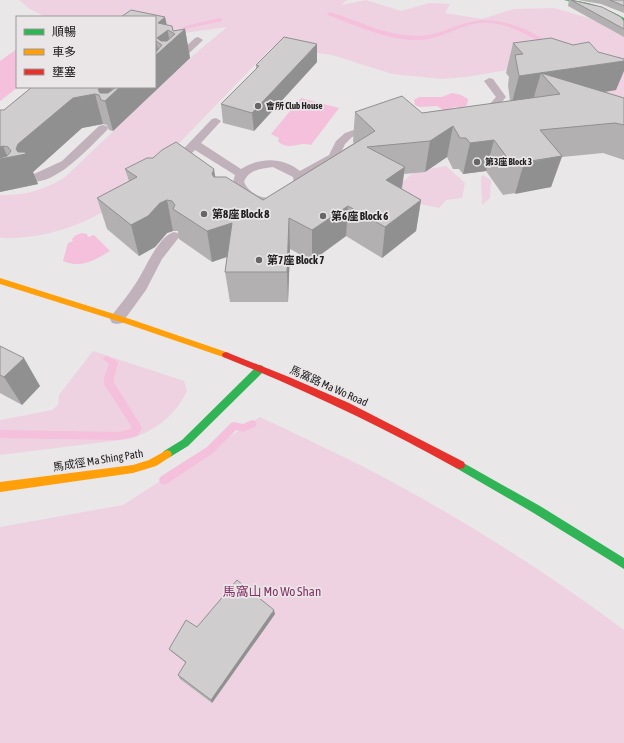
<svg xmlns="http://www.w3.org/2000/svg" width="624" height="743" font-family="'Asap Condensed','Noto Sans TC',sans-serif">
  <rect width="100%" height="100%" fill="#e9e7e8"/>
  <g fill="#eed2e1">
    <path d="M19,0H347L341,5L366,0L401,11L429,3L450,4L445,13L482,19L514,9L554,8L595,20L624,19V122L567,60L466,77L442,79L392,74L332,55L272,47L135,189C98,221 49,240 0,238V195C24,196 43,190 64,178L190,58L227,27L178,34L155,35V17H45L30,9Z"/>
    <polygon points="446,166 465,183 462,198 446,200 439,208 411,202 397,186 416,171"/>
    <polygon points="483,175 491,180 490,198 482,205 481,177"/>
    <path d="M93,351L184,381L187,391C175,416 155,431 129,439L0,455V420L52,410L58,405L59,395Z"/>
    <path d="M260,417C294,433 328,449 362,466C453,513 542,569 624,630V743H0V527L123,505Z"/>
  </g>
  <g fill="#f4c0db">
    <polygon points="17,49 18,87 0,101 0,61"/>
    <polygon points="452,93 461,95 468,99 467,105 462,108 454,107 445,111 437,106 420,107 415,105 414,100 419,97 442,97"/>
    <path d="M301,98L339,108L311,145C299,141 288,152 278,141L279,138L271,134Z"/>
    <path d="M82,233L87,234L88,237L94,235L110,251C95,260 81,269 63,261L68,243L73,241L72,239L76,235Z"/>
  </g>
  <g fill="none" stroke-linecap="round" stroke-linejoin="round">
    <g fill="#f4c0db" fill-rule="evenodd">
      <path d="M330,12C359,21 386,36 418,36C437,36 452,26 470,22C494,15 534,29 552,46L547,47C526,33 499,18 473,24C454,29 439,39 420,40C388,41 357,26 328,15L327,14Z"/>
      <polygon points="220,18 222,19 222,21 185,29 182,27"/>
      <polygon points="107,356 117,361 118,363 114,378 114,383 140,424 142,429 137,436 118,440 0,438 0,430 118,432 131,429 131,426 104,384 104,378 109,364 103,359 104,357"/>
      <polygon points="252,420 255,421 257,424 255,427 243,432 236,430 213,453 168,483 164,485 160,483 159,480 160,477 207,447 231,423 234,422 243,424"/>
    </g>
    <g fill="#c1b1ba" fill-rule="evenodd">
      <polygon points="198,37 203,40 201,42 184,58 178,58 178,54 195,38"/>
      <polygon points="489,78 493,79 506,97 486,121 482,122 477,119 496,97 484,81"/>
      <path d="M216,118L221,121L201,143L241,169C260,157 283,157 300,171L329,155L336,141L345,133L374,123L379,126L378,128L352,137L345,144L338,159L305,178C311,204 249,222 233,182L235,175L195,150L178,167H170L168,165L212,119ZM273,167L293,177L294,184C284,204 253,202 244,182C249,169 261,169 273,167Z"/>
      <path d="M103,125L107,126L108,128L107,130C92,145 55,186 32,181L30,178L32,175L62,161L99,126Z"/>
      <path d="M174,232L178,233L180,236L162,259L146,290L122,323L117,324L112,323L110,319L112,315C120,305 129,294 136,283C145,270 158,236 174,232Z"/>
    </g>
    <g fill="#30b455" fill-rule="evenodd">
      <path d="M564,0C586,0 606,8 624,18V22L602,10Z"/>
      <polygon points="260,365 263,366 264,369 263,372 188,446 170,457 167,458 164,457 162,454 164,451 182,440 257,366"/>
      <polygon points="460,461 540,506 624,558 624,569 532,512 456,468 455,465 456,462"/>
    </g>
    <g fill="#ff9f0a" fill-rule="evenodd">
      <polygon points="0,278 133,320 229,353 230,355 229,357 226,358 127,324 0,284"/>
      <polygon points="167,450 170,451 172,454 170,457 156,466 133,473 0,492 0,482 133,465 149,460"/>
    </g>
    <path fill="#e5322d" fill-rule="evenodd" d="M226,352L289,377L349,403L464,462L465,465L464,468L460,469L456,468C381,426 303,389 223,357L222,355L223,353Z"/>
  </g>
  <g fill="#b2b0b1">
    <polygon points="569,0 573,0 624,21 624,37 568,6"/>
    <polygon points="578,0 624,0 624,13 601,4"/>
    <polygon points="155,17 165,17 167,25 173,31 185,29 190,58 113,131 109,130 107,125 103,124 82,128 33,172 38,184 0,192 4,110 32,87 155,87"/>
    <polygon points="513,43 616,90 605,92 624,98 624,160 603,153 562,157 551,187 503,195 486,171 463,174 459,169 453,169 447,157 425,172 404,174 402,189 421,200 416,231 382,258 346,236 312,261 290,249 288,302 230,302 225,272 227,256 212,262 179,239 178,231 173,231 167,233 155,247 139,256 107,229 97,198 129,181 125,169 215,177 263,200 354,143 353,142 355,112 422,113 510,101 508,85 509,77 506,73"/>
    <polygon points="317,62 254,131 223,123 221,104 256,69 256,65"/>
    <polygon points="0,346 40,386 22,405 0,393"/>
    <polygon points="275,614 212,703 180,679 178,675 186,663 172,652 169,649 197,627"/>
  </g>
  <g fill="#919090">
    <polygon points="165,17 170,43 185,29 190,58 113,131 105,101 98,89 101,87 111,87 113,94 117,87 155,87 155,41 156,41 159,53 162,45 157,38 158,23"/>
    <polygon points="317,44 317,62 254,131 252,113"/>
    <polygon points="624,61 624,71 616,90 558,99 560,94 541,73 532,103 511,106 519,76"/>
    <polygon points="95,94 103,124 82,128 33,172 38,184 0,192 0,147 3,146 8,158 16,149 18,144 73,98"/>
    <polygon points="453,126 447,157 425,172 430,141"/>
    <polygon points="494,140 486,171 463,174 470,143"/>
    <polygon points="562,156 551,187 515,194 524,163"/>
    <polygon points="405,167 400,198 386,180"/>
    <polygon points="214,169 219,200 212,174"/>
    <polygon points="167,200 173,231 167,233 155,247 139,256 131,225 160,203"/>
    <polygon points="421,200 416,231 382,258 385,227"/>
    <polygon points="348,206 346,236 312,261 312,230"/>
    <polygon points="289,218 290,249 288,302 287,272"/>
    <polygon points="232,223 236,254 212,262 207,231"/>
    <polygon points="24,358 40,386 22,405 4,377"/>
    <polygon points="274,610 275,614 212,703 211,700"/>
  </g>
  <g fill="#cfcdce" stroke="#919090" fill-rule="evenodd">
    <polygon points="571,0 602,7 621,17 624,21 624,29"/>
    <polygon points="610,0 624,0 624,6"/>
    <path d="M131,10L165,17L158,23L172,26L173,31L185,29L155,56V53L162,45L156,41H155V17H121ZM168,30L175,34L167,41H161L157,38Z"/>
    <polygon points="284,37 317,44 252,113 221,104 259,66 256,65"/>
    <polygon points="551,38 573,45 589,42 598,52 624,59 624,61 519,76 515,55 523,54 513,43"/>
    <polygon points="541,73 624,98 624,125 615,123 540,130 562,156 512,164 494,140 470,143 466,138 460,138 453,126 430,141 367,147 405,167 386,180 421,200 385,227 348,206 312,230 289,218 287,272 225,272 232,223 207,231 173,209 175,205 172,201 167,200 160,203 148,216 131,225 97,198 137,177 125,169 147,158 153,158 162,150 176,142 214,169 212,174 214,177 226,177 263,200 375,131 355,112 402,96 422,113 560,94"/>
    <polygon points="32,87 101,87 98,89 100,93 108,93 116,87 120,87 105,101 101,100 99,95 95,94 73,98 18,144 16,149 18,152 25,152 26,154 0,159 0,158 7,156 11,151 8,147 3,146 0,147 0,110 4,110"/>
    <polygon points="0,346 24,358 4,377 0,375"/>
    <polygon points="237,580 274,610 211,700 178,675 186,662 169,649 186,620 197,627"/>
  </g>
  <g fill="#686667" stroke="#eae6e8" stroke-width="1.5">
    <circle cx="258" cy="106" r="4"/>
    <circle cx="477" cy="162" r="4"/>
    <circle cx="204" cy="214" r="4"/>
    <circle cx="323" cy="216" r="4"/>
    <circle cx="259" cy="260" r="4"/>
  </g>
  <g text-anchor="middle" stroke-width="3.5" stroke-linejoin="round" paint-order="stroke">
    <g font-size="9" font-weight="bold" fill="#222021" stroke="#eae6e8" text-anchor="start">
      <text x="266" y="109">會所 Club House</text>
      <text x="485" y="165">第3座 Block 3</text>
    </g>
    <g font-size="11" font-weight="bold" fill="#222021" stroke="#eae6e8" text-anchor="start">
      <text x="212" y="218">第8座 Block 8</text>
      <text x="331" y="220">第6座 Block 6</text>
      <text x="267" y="264">第7座 Block 7</text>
    </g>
    <g font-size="11" fill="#222021" stroke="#eae6e8">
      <text transform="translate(329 386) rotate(24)" y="4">馬窩路 Ma Wo Road</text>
      <text transform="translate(98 460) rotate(-9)" y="4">馬成徑 Ma Shing Path</text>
    </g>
    <g font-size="13" fill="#853265" stroke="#eae6e8">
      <text x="272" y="596">馬窩山 Mo Wo Shan</text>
    </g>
  </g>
  <rect x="16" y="16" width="140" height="72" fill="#eae6e8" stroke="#9a9798"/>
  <rect x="24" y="29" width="20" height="6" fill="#30b455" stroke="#9a9798"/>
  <text x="52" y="36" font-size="12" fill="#222021">順暢</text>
  <rect x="24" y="49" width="20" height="6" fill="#ff9f0a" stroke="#9a9798"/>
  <text x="52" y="56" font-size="12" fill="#222021">車多</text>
  <rect x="24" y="69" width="20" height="6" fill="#e5322d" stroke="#9a9798"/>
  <text x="52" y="76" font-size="12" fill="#222021">壅塞</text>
</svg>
